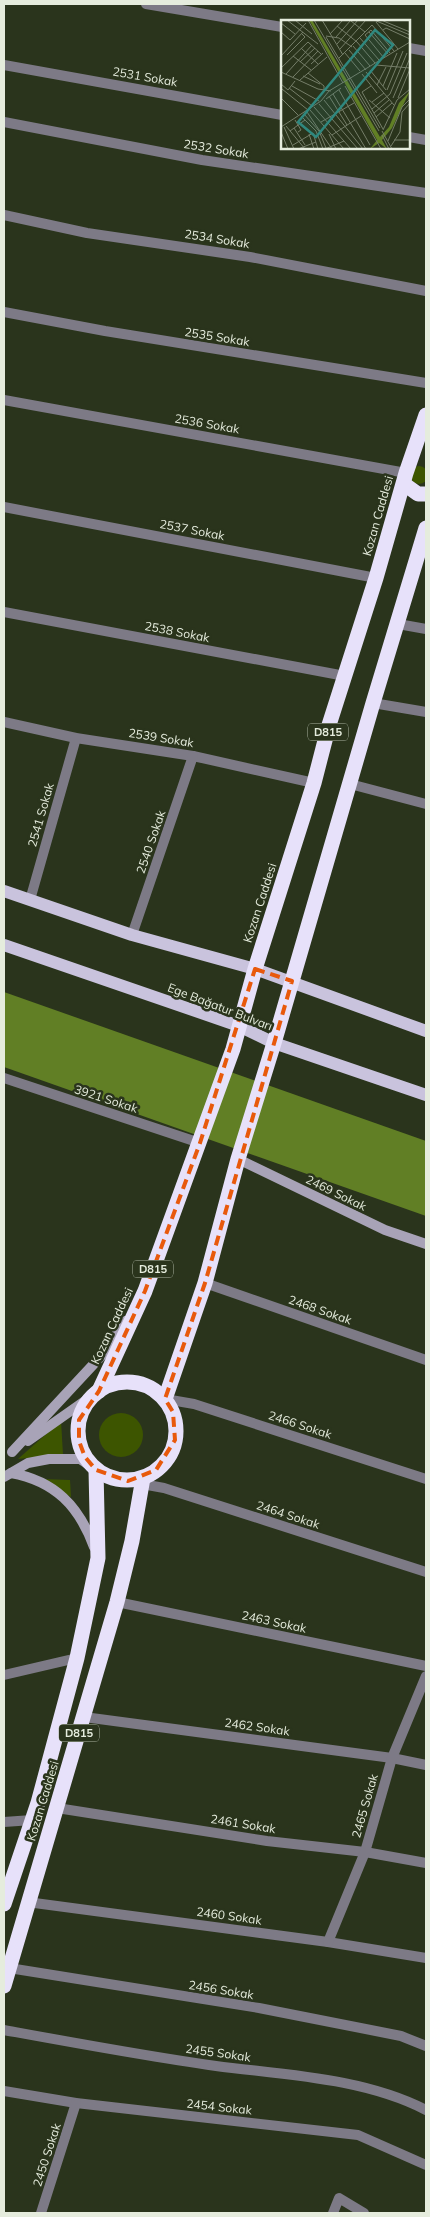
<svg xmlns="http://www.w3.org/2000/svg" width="430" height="2217" font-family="Mulish,sans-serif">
  <rect width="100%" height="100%" fill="#2a341c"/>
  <g fill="#3d5500">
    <circle cx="419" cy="475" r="9"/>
    <circle cx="121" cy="1435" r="22"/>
    <polygon points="61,1421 63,1454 18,1459"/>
    <polygon points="42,1479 70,1480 71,1497"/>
  </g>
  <polygon fill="#617f25" points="4,992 426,1141 426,1216 4,1067"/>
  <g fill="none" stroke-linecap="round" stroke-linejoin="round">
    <g stroke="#7d7a86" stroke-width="10">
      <polyline points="146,4 282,27"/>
      <polyline points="409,48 426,51"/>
      <polyline points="4,65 282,115"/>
      <polyline points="4,122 202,160 426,193"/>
      <polyline points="409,137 426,140"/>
      <polyline points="4,215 87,233 250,257 426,291"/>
      <polyline points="4,312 105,331 426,383"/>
      <polyline points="4,400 406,473"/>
      <polyline points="4,507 376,578"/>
      <polyline points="4,612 345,676"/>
      <polyline points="398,624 426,629"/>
      <polyline points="373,703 426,712"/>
      <polyline points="4,722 76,738 193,756 314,783"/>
      <polyline points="350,784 426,804"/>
      <polyline points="30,900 76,738"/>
      <polyline points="132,935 193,756"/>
      <polyline points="4,1078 200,1143"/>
      <polyline points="205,1283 426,1360"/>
      <polyline points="165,1399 194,1404 426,1479"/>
      <polyline points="142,1484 164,1488 426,1572"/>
      <polyline points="117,1602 426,1666"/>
      <polyline points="4,1675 77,1658"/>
      <polyline points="84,1717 392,1758 426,1765"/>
      <polyline points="57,1808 267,1841 365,1852 426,1863"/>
      <polyline points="4,1822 32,1820"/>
      <polyline points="27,1902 328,1942 426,1958"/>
      <polyline points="328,1942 365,1852 392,1758 426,1676"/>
      <polyline points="9,1968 259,2008 401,2036 426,2046"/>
      <path d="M4,2030C75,2043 145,2056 216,2066C286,2075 364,2078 426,2110"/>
      <polyline points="4,2091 76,2103 358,2135 426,2165"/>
      <polyline points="41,2213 76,2103"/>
      <polyline points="333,2213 339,2198 364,2213"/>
    </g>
    <g stroke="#a8a3b7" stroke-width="10">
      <polyline points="238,1159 385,1230 426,1244"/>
      <polyline points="28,1441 99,1391"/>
      <polyline points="12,1452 104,1353 125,1321"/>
      <path d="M11,1473C55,1481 79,1506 94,1547"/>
      <polyline points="4,1477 28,1463 49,1459 80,1459 96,1470"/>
    </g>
    <g stroke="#c9c3dd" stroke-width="12">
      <polyline points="4,891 132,935 255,969 426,1031"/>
      <polyline points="4,945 239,1026 274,1043 426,1095"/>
    </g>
    <g stroke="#e7e1fa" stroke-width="15">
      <polyline points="404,484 418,494 426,494"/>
      <circle cx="127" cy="1431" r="49"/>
      <polyline points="99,1391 145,1291 233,1049 255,969 314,783 329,725 376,578 406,473 426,415"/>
      <polyline points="165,1399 205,1283 238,1159 274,1043 373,703 426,528"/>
      <polyline points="4,1904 38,1803 77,1658 98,1558 96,1470"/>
      <polyline points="4,1986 117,1602 132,1541 143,1478"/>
    </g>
  </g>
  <path fill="none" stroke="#e8590c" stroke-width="4" stroke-dasharray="10 6" stroke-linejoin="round" d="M255,969L292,981L205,1283L165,1399L173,1412L175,1440L156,1470L128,1481L96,1470L85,1457L79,1441V1420L99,1391L145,1291L200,1143Z"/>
  <g text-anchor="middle" stroke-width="5" stroke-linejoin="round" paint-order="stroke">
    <g fill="#2a341c" stroke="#adb5a3" stroke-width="1">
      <rect x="308" y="723.5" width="40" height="17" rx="4"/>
      <rect x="133" y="1260.5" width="40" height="17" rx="4"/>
      <rect x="59" y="1724.5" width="40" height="17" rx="4"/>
    </g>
    <g font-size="11" font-weight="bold" fill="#e5ecdd">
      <text x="328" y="736">D815</text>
      <text x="153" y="1273">D815</text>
      <text x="79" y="1737">D815</text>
    </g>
    <g font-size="12" fill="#e5ecdd" stroke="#2a341c">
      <text transform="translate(145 77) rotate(10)" y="4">2531 Sokak</text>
      <text transform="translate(216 149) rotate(9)" y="4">2532 Sokak</text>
      <text transform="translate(217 239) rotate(9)" y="4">2534 Sokak</text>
      <text transform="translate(217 337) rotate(9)" y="4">2535 Sokak</text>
      <text transform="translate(207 424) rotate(10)" y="4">2536 Sokak</text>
      <text transform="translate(378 516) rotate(-74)" y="4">Kozan Caddesi</text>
      <text transform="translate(192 530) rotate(11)" y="4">2537 Sokak</text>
      <text transform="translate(177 632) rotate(11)" y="4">2538 Sokak</text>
      <text transform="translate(161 738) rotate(9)" y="4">2539 Sokak</text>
      <text transform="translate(41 815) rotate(-74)" y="4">2541 Sokak</text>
      <text transform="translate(151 842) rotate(-71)" y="4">2540 Sokak</text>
      <text transform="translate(260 903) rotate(-72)" y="4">Kozan Caddesi</text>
      <text transform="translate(220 1007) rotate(21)" y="4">Ege Bağatur Bulvarı</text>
      <text transform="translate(106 1099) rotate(18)" y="4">3921 Sokak</text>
      <text transform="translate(336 1193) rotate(26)" y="4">2469 Sokak</text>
      <text transform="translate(320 1310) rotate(19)" y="4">2468 Sokak</text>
      <text transform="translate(112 1326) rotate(-65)" y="4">Kozan Caddesi</text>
      <text transform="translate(300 1425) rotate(18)" y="4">2466 Sokak</text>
      <text transform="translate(288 1515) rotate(18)" y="4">2464 Sokak</text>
      <text transform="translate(274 1622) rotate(12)" y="4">2463 Sokak</text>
      <text transform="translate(257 1727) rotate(8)" y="4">2462 Sokak</text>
      <text transform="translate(43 1801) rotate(-73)" y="4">Kozan Caddesi</text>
      <text transform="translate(365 1806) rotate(-74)" y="4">2465 Sokak</text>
      <text transform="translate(243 1824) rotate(9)" y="4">2461 Sokak</text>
      <text transform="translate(229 1916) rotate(8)" y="4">2460 Sokak</text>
      <text transform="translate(221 1990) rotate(9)" y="4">2456 Sokak</text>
      <text transform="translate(218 2053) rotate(8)" y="4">2455 Sokak</text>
      <text transform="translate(219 2107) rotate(6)" y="4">2454 Sokak</text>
      <text transform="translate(47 2155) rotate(-72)" y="4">2450 Sokak</text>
    </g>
  </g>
  <g transform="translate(281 20)">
    <rect width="129" height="129" fill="#2a341c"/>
    <path d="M28,0H31L99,117L108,107L118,83L129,71L111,108L101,120L106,129L98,123L89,129L96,120Z" fill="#617f25"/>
    <path fill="none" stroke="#757e69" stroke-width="1" d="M6,0L37,24M14,0L31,14M27,0L62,63M33,0L98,111M41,0L62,35M93,0L129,15M100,0L129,12M70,1L84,12M95,2L117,29M0,3L14,14M56,6L76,22L94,43M102,10L105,8L129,19M0,12L9,20L25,3M88,12L107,34M49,14L62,0M84,15L90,10L109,33M84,15L103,38M45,16L58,18L71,27M45,17L99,108M55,17L70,0M79,18L98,40M56,24L77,0M72,26L89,46M20,28L37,44M59,29L85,0M68,30L85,50M64,33L79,51M6,35L24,17L21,14M0,36L22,12M12,36L30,50M58,38L91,5L113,31M19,42L34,28M30,44L42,33M95,45L129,48M0,48L27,22L40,34M89,50L105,70M0,52L37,69L50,71M85,52L113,85M27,53L43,66V70M5,54L31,25M81,54L96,73M22,56L39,64M12,57L37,31M19,60L46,37M0,64L7,70L14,61M96,65L105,47M11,66L38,81M64,66L100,129M90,66L81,72L102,109M102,66L116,33M8,68L31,86M1,69L27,90M58,70L89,125M106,70L122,31M52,74L85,129M48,76L66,105M0,78L17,95M112,78L129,38M117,78L129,49M45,79L60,68M43,80L82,129M88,80L109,98M91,82L103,73M38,84L77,129M33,87L70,129M91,89L109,74L126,33M29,90L63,129M26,92L51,129M93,93L108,80M23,94L38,111L45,128M20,96L35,111L42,129M95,97L111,83M14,100L20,110L17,112M40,102L73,83M5,106L24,129M0,107L40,81L48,71L129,22M3,107L13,129M13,108L24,125M102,110L116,80L129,69M9,111L24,100M101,111L111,129M0,112L7,129M28,114L33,129M48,114L55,129M51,115L80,96M101,115L108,129M113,120H129M107,121L121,87L129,79M12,125L32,113L37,129M110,126L119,112L121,92L129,83M17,129L35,122M44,129L63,121"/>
    <path fill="#2f887f" fill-opacity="0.15" stroke="#2f887f" stroke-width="2.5" d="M94,10L112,25L35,117L17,102Z"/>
    <rect width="129" height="129" fill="none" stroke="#e5ecdd" stroke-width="2.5"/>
  </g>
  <rect width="430" height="2217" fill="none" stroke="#e5ecdd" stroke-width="10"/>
</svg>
